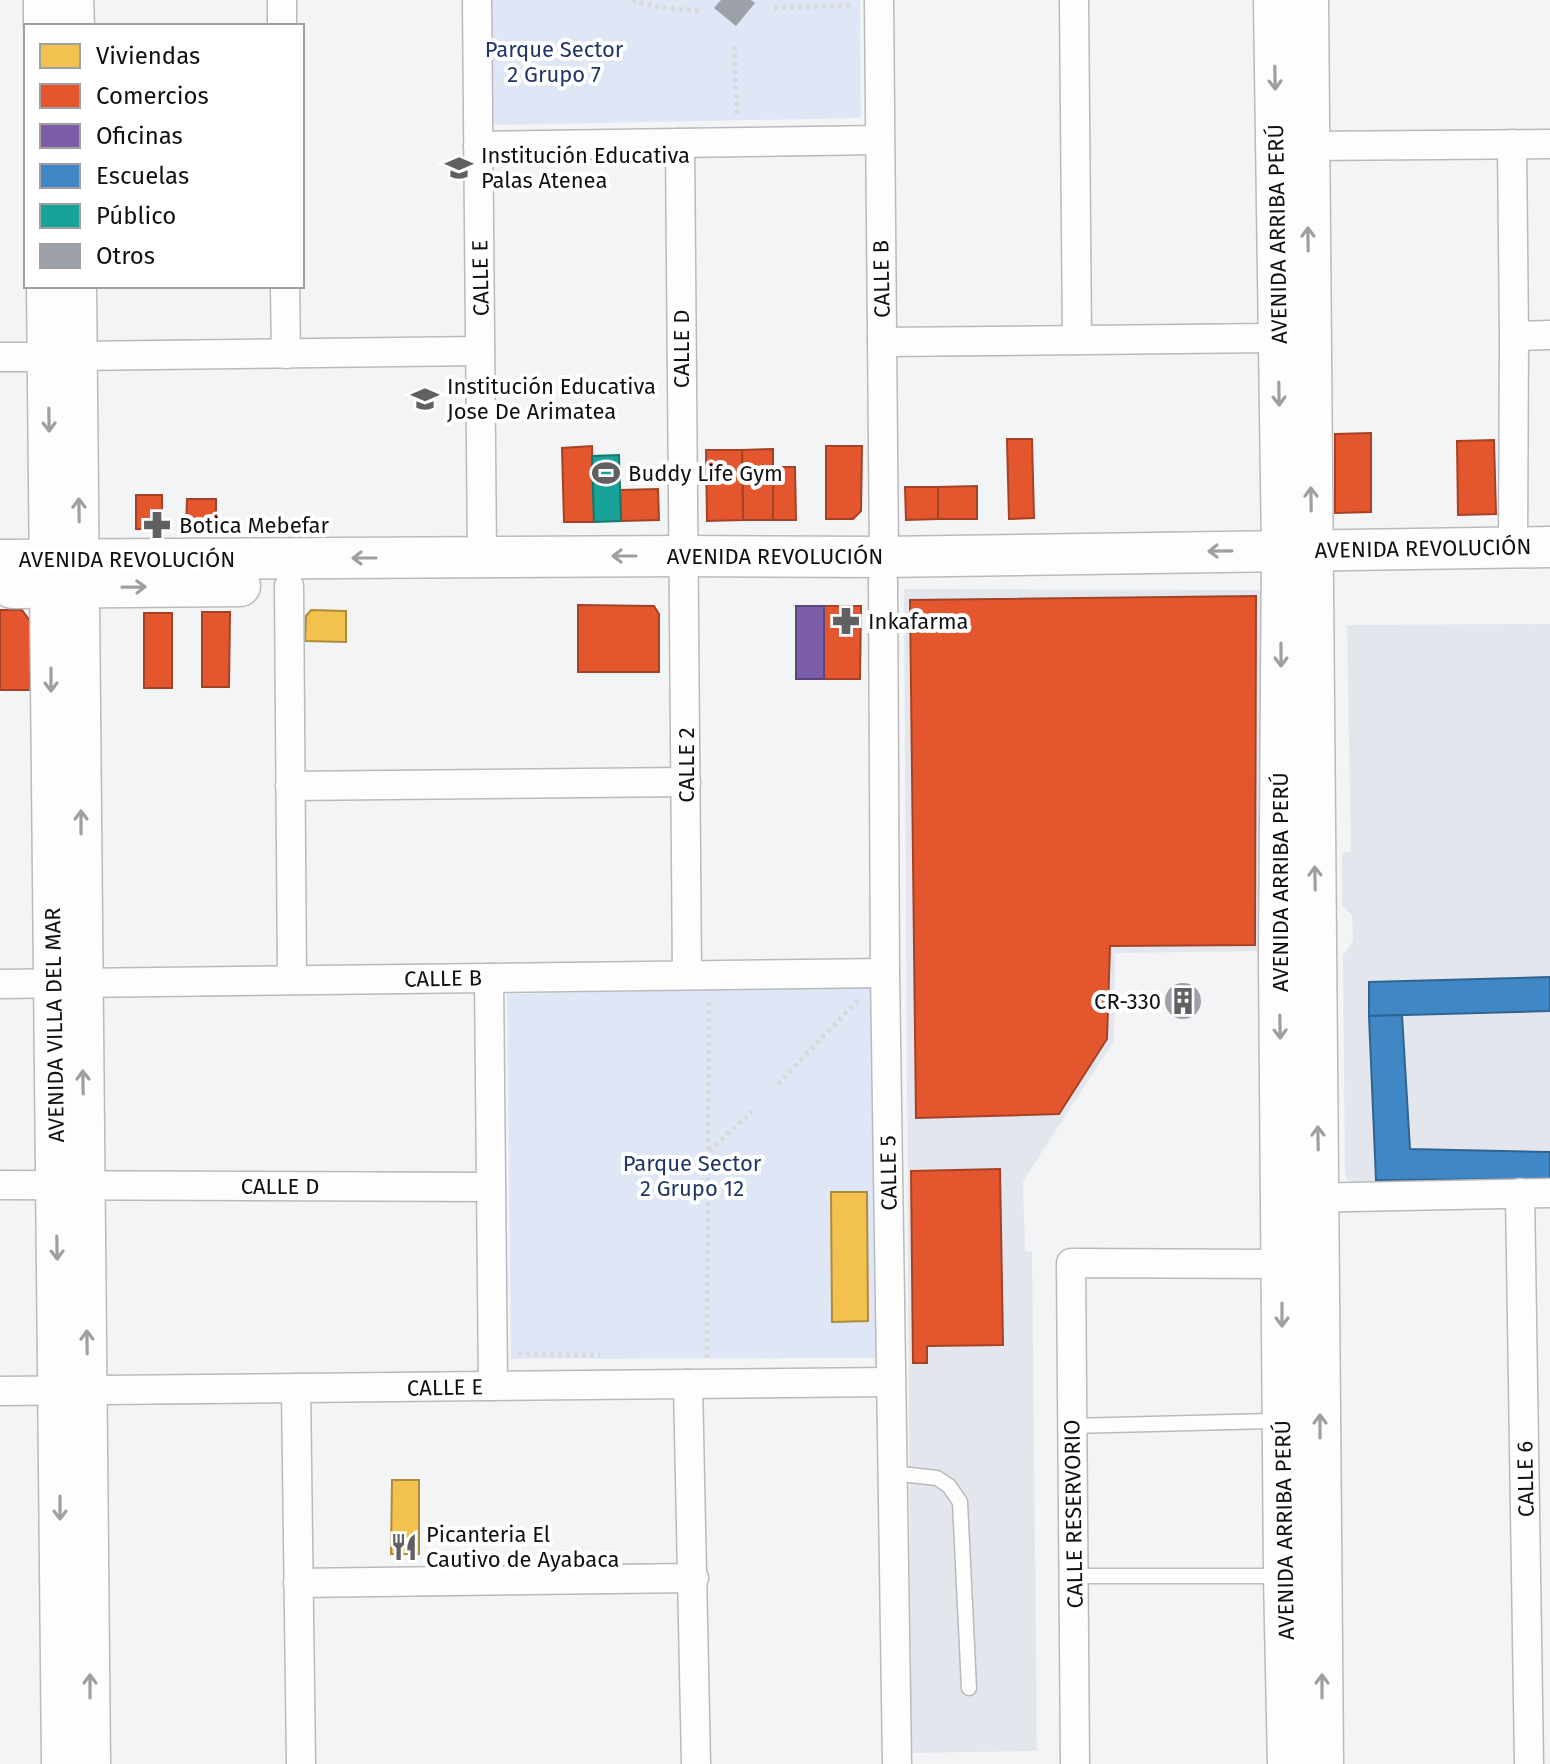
<svg xmlns="http://www.w3.org/2000/svg" width="1550" height="1764" font-family="'Fira Sans',sans-serif">
  <rect width="100%" height="100%" fill="#f3f4f6"/>
  <g fill="#e3e6ec">
    <polygon points="904,589 1260,590 1265,951 1115,953 1114,1041 1023,1181 1025,1251 1032,1252 1037,1751 911,1753"/>
    <polygon points="1550,624 1550,1188 1361,1192 1345,1177 1343,956 1353,940 1352,916 1342,905 1342,853 1351,851 1347,625"/>
  </g>
  <g fill="#dfe6f6">
    <polygon points="492,0 860,0 861,118 492,125"/>
    <polygon points="871,986 877,1358 511,1359 507,994"/>
  </g>
  <g fill="#f2c14e" stroke="#ae8c3c" stroke-width="2">
    <polygon points="311,610 346,611 346,642 305,641 306,616"/>
    <polygon points="831,1192 867,1192 868,1321 832,1322"/>
    <polygon points="392,1480 419,1480 419,1554 391,1554"/>
  </g>
  <g fill="#e4572e" stroke="#a54226" stroke-width="2">
    <polygon points="1371,433 1371,512 1335,513 1335,434"/>
    <polygon points="1007,439 1032,439 1034,518 1009,519"/>
    <polygon points="1494,440 1496,514 1458,515 1457,441"/>
    <polygon points="592,446 594,522 564,522 562,448"/>
    <polygon points="826,446 862,446 861,511 853,519 826,519"/>
    <polygon points="773,449 773,520 743,520 742,450"/>
    <polygon points="706,450 742,450 743,520 707,521"/>
    <polygon points="773,467 795,467 796,520 773,520"/>
    <polygon points="977,486 977,519 938,519 938,487"/>
    <polygon points="905,487 938,487 938,519 906,520"/>
    <polygon points="658,489 659,520 621,521 620,490"/>
    <rect x="136" y="495" width="26" height="34"/>
    <polygon points="187,499 216,499 216,528 186,528"/>
    <polygon points="1256,596 1255,945 1110,946 1107,1039 1059,1114 916,1118 910,600"/>
    <polygon points="578,605 654,606 659,614 659,672 578,672"/>
    <polygon points="824,606 861,606 860,679 824,679"/>
    <polygon points="0,610 22,610 30,621 30,690 0,690"/>
    <polygon points="202,612 230,612 229,687 202,687"/>
    <rect x="144" y="613" width="28" height="75"/>
    <polygon points="1000,1169 1003,1345 927,1346 927,1363 913,1363 911,1171"/>
  </g>
  <rect fill="#7b5ea7" stroke="#5b477b" stroke-width="2" x="796" y="606" width="28" height="73"/>
  <g fill="#3f88c5" stroke="#316490" stroke-width="2">
    <polygon points="1550,977 1550,1011 1369,1016 1369,982"/>
    <polygon points="1402,1015 1410,1149 1550,1152 1550,1179 1376,1180 1369,1016"/>
  </g>
  <polygon fill="#17a398" stroke="#157770" stroke-width="2" points="619,455 621,521 594,522 592,456"/>
  <g fill="#9ca0a8">
    <polygon points="721,0 751,0 755,3 736,26 714,8"/>
    <circle cx="1183" cy="1001" r="18"/>
  </g>
  <g fill="none" stroke-linecap="round" stroke-linejoin="round">
    <g stroke="#bababc" stroke-width="17">
      <g id="lane">
        <polyline points="1072,1426 1270,1421"/>
        <polyline points="892,1473 937,1478 949,1486 960,1502 969,1688"/>
        <polyline points="1074,1576 1281,1576"/>
      </g>
    </g>
    <g stroke="#bababc" stroke-width="31">
      <g id="street">
        <polyline points="282,0 282,26"/>
        <polyline points="477,0 482,557"/>
        <polyline points="879,0 884,557"/>
        <polyline points="1074,0 1077,340"/>
        <polyline points="680,143 687,975"/>
        <polyline points="1512,144 1514,336 1513,548"/>
        <polyline points="478,146 880,140"/>
        <polyline points="1308,146 1550,144"/>
        <polyline points="285,286 286,354"/>
        <polyline points="1514,336 1550,335"/>
        <polyline points="882,342 1278,338"/>
        <polyline points="77,356 480,351"/>
        <polyline points="0,357 48,357"/>
        <polyline points="883,581 885,973 897,1764"/>
        <polyline points="289,586 292,980"/>
        <polyline points="290,786 686,782"/>
        <polyline points="489,978 493,1386"/>
        <polyline points="0,984 885,973"/>
        <polyline points="0,1185 491,1187"/>
        <polyline points="1520,1193 1529,1764"/>
        <polyline points="1303,1198 1550,1193"/>
        <polyline points="688,1384 696,1764"/>
        <polyline points="296,1388 301,1764"/>
        <polyline points="0,1391 891,1382"/>
        <polyline points="298,1583 694,1578"/>
        <polyline points="1075,1764 1071,1263 1282,1264"/>
      </g>
    </g>
    <g stroke="#bababc" stroke-width="43">
      <g id="secondary">
        <polyline points="44,0 44,26"/>
        <polyline points="73,0 74,26"/>
        <polyline points="1274,0 1282,550 1279,959 1284,1576 1288,1764"/>
        <polyline points="1308,0 1323,1764"/>
        <polyline points="47,286 62,1764"/>
        <polyline points="76,286 90,1764"/>
        <polyline points="0,560 683,556 884,557 1550,547"/>
        <polyline points="12,588 240,586"/>
      </g>
    </g>
    <g stroke="#dadada" stroke-width="5" stroke-dasharray="4 4" stroke-linecap="butt">
      <polyline points="632,0 655,7 700,11"/>
      <polyline points="774,8 853,5"/>
      <polyline points="734,46 737,115"/>
      <polyline points="778,1084 860,998"/>
      <polyline points="709,1151 752,1111"/>
      <polyline points="518,1354 600,1355"/>
      <polyline points="707,1358 709,1000"/>
    </g>
    <use href="#lane" stroke="#fdfdfe" stroke-width="14"/>
    <use href="#street" stroke="#fdfdfe" stroke-width="28"/>
    <use href="#secondary" stroke="#fdfdfe" stroke-width="40"/>
  </g>
  <defs><path id="oneway-shaft" d="M-6 0H5M1.5-3L5.5 0L1.5 3" fill="none" stroke-width="1.6" stroke-linecap="round" stroke-linejoin="round" transform="scale(2)"/></defs>
  <g stroke="#9f9fa0">
    <use href="#oneway-shaft" transform="translate(1275 78) rotate(89)"/>
    <use href="#oneway-shaft" transform="translate(1308 239) rotate(-91)"/>
    <use href="#oneway-shaft" transform="translate(1279 394) rotate(89)"/>
    <use href="#oneway-shaft" transform="translate(49 420) rotate(89)"/>
    <use href="#oneway-shaft" transform="translate(1311 499) rotate(-91)"/>
    <use href="#oneway-shaft" transform="translate(79 510) rotate(-91)"/>
    <use href="#oneway-shaft" transform="translate(1220 551) rotate(179)"/>
    <use href="#oneway-shaft" transform="translate(624 556) rotate(180)"/>
    <use href="#oneway-shaft" transform="translate(364 558) rotate(180)"/>
    <use href="#oneway-shaft" transform="translate(134 587) rotate(-1)"/>
    <use href="#oneway-shaft" transform="translate(1281 655) rotate(90)"/>
    <use href="#oneway-shaft" transform="translate(51 680) rotate(90)"/>
    <use href="#oneway-shaft" transform="translate(81 822) rotate(-90)"/>
    <use href="#oneway-shaft" transform="translate(1315 878) rotate(-91)"/>
    <use href="#oneway-shaft" transform="translate(1280 1027) rotate(89)"/>
    <use href="#oneway-shaft" transform="translate(83 1082) rotate(-91)"/>
    <use href="#oneway-shaft" transform="translate(1318 1138) rotate(-91)"/>
    <use href="#oneway-shaft" transform="translate(57 1248) rotate(89)"/>
    <use href="#oneway-shaft" transform="translate(1282 1315) rotate(90)"/>
    <use href="#oneway-shaft" transform="translate(87 1342) rotate(-91)"/>
    <use href="#oneway-shaft" transform="translate(1320 1426) rotate(-90)"/>
    <use href="#oneway-shaft" transform="translate(60 1508) rotate(90)"/>
    <use href="#oneway-shaft" transform="translate(90 1686) rotate(-90)"/>
    <use href="#oneway-shaft" transform="translate(1322 1686) rotate(-90)"/>
  </g>
  <defs>
    <g id="school-bare" transform="scale(2.16)"><path d="M0-5L7-2L0 1L-7-2ZM-4 1L0 2.5L4 1V4Q0 6-4 4Z" fill="#606062" stroke="#fff" stroke-width="2.5" paint-order="stroke"/></g>
    <g id="stadium-bare" transform="scale(2.16)"><path d="M0-5a6.5 5 0 1 0 0 10a6.5 5 0 1 0 0-10ZM-3.5-1.8h7v3.6h-7Z" fill="#606062" stroke="#fff" stroke-width="2.5" paint-order="stroke"/></g>
    <g id="pharmacy-bare" transform="scale(2.16)"><path d="M-2-6h4v4h4v4h-4v4h-4v-4h-4v-4h4Z" fill="#606062" stroke="#fff" stroke-width="2.5" paint-order="stroke"/></g>
    <g id="building-bare" transform="scale(2.16)"><path d="M-4-6H4V6H1V3H-1V6H-4ZM-2.5-4.3h1.7v1.8h-1.7ZM.8-4.3h1.7v1.8H.8ZM-2.5-1h1.7V.8h-1.7ZM.8-1h1.7V.8H.8Z" fill="#606062" stroke="#fff" stroke-width="2.5" paint-order="stroke"/></g>
    <g id="restaurant-bare" transform="scale(2.16)"><path d="M-5-6h1v4h1v-4h1v4h1v-4h1v5L-1.5 .5V6h-2V.5L-5-1ZM5-6V6H3V1.5H1.5Q1.5-4 5-6Z" fill="#606062" stroke="#fff" stroke-width="2.5" paint-order="stroke"/></g>
  </defs>
  <g fill-rule="evenodd">
    <use href="#school-bare" x="459" y="168"/>
    <use href="#school-bare" x="425" y="399"/>
    <use href="#stadium-bare" x="606" y="473"/>
    <use href="#pharmacy-bare" x="157" y="525"/>
    <use href="#pharmacy-bare" x="846" y="621"/>
    <use href="#building-bare" x="1183" y="1001"/>
    <use href="#restaurant-bare" x="404" y="1547"/>
  </g>
  <g text-anchor="middle" stroke-width="8" stroke-linejoin="round" paint-order="stroke">
    <g font-size="22" fill="#203568" stroke="#fff">
      <text x="554" y="57">Parque Sector<tspan x="554" dy="25">2 Grupo 7</tspan></text>
      <text x="692" y="1171">Parque Sector<tspan x="692" dy="25">2 Grupo 12</tspan></text>
    </g>
    <g font-size="22" fill="#111113" stroke="#fff" text-anchor="start">
      <text x="481" y="163">Institución Educativa<tspan x="481" dy="25">Palas Atenea</tspan></text>
      <text x="447" y="394">Institución Educativa<tspan x="447" dy="25">Jose De Arimatea</tspan></text>
      <text x="628" y="481">Buddy Life Gym</text>
      <text x="179" y="533">Botica Mebefar</text>
      <text x="868" y="629">Inkafarma</text>
      <text x="1161" y="1009" text-anchor="end">CR-330</text>
      <text x="426" y="1542">Picanteria El<tspan x="426" dy="25">Cautivo de Ayabaca</tspan></text>
    </g>
    <g font-size="22" fill="#111113" stroke="#fff">
      <text transform="translate(1277 234) rotate(-91)" y="8">AVENIDA ARRIBA PERÚ</text>
      <text transform="translate(480 278) rotate(-91)" y="8">CALLE E</text>
      <text transform="translate(881 279) rotate(-91)" y="8">CALLE B</text>
      <text transform="translate(681 349) rotate(-90)" y="8">CALLE D</text>
      <text transform="translate(1423 548) rotate(-1)" y="8">AVENIDA REVOLUCIÓN</text>
      <text x="775" y="564">AVENIDA REVOLUCIÓN</text>
      <text x="127" y="567">AVENIDA REVOLUCIÓN</text>
      <text transform="translate(686 765) rotate(-90)" y="8">CALLE 2</text>
      <text transform="translate(1280 882) rotate(-90)" y="8">AVENIDA ARRIBA PERÚ</text>
      <text transform="translate(443 978) rotate(-1)" y="8">CALLE B</text>
      <text transform="translate(54 1025) rotate(-91)" y="8">AVENIDA VILLA DEL MAR</text>
      <text transform="translate(888 1173) rotate(-91)" y="8">CALLE 5</text>
      <text x="280" y="1194">CALLE D</text>
      <text transform="translate(445 1387) rotate(-1)" y="8">CALLE E</text>
      <text transform="translate(1525 1479) rotate(-91)" y="8">CALLE 6</text>
      <text transform="translate(1073 1514) rotate(-91)" y="8">CALLE RESERVORIO</text>
      <text transform="translate(1284 1530) rotate(-91)" y="8">AVENIDA ARRIBA PERÚ</text>
    </g>
  </g>
  <rect x="24" y="24" width="280" height="264" fill="#ffffff" stroke="#a0a0a1" stroke-width="2"/>
  <rect x="40" y="44" width="40" height="24" fill="#f2c14e" stroke="#a0a0a1" stroke-width="2"/>
  <text x="96" y="64" font-size="24" fill="#111113">Viviendas</text>
  <rect x="40" y="84" width="40" height="24" fill="#e4572e" stroke="#a0a0a1" stroke-width="2"/>
  <text x="96" y="104" font-size="24" fill="#111113">Comercios</text>
  <rect x="40" y="124" width="40" height="24" fill="#7b5ea7" stroke="#a0a0a1" stroke-width="2"/>
  <text x="96" y="144" font-size="24" fill="#111113">Oficinas</text>
  <rect x="40" y="164" width="40" height="24" fill="#3f88c5" stroke="#a0a0a1" stroke-width="2"/>
  <text x="96" y="184" font-size="24" fill="#111113">Escuelas</text>
  <rect x="40" y="204" width="40" height="24" fill="#17a398" stroke="#a0a0a1" stroke-width="2"/>
  <text x="96" y="224" font-size="24" fill="#111113">Público</text>
  <rect x="40" y="244" width="40" height="24" fill="#9ca0a8" stroke="#a0a0a1" stroke-width="2"/>
  <text x="96" y="264" font-size="24" fill="#111113">Otros</text>
</svg>
